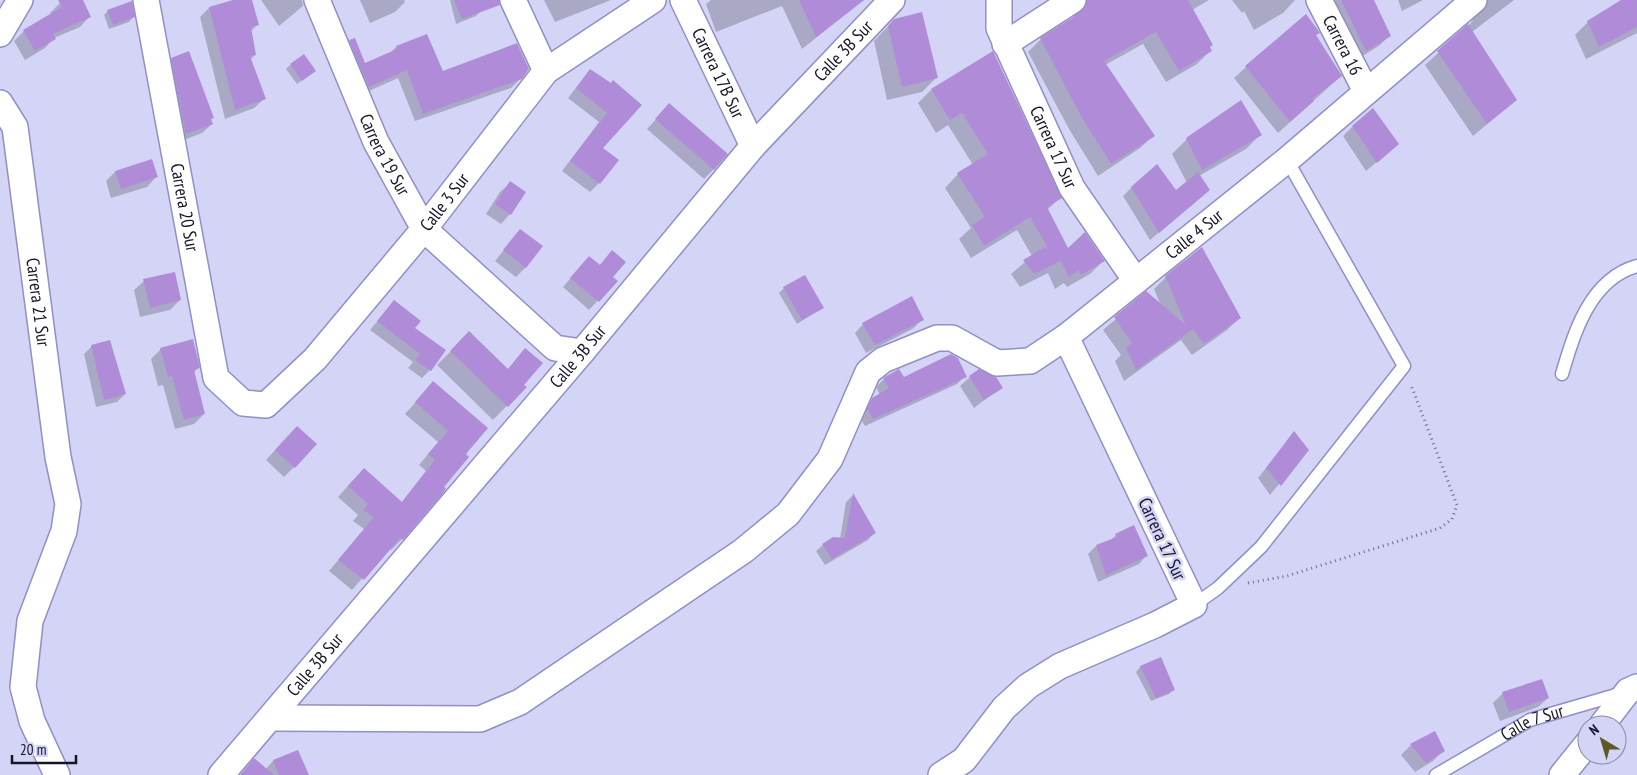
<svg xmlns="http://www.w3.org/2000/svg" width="1637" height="775" font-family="'PT Sans Narrow',sans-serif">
  <rect width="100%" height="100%" fill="#d4d4f7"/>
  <g fill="#0003">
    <polygon points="66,0 81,0 89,17 80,27 54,38 45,48 25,60 14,41 24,31 51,15 50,13 60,3"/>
    <polygon points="238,0 251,0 257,25 250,32 255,55 250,60 264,99 254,108 225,119 200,17 209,8"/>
    <polygon points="261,0 302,0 303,6 279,26"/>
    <polygon points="360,0 404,0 405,2 395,12 370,23"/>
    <polygon points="450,0 477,0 480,12 476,16 456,24"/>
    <polygon points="544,0 611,0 555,22"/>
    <polygon points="711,0 864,0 802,49 782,6 716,32 706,4"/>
    <polygon points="1088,0 1209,0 1192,10 1210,51 1197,64 1166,82 1143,44 1105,65 1153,136 1140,148 1098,176 1069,129 1028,52 1041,39 1074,18 1075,13"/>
    <polygon points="1232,0 1295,0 1283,13 1254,30 1244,11 1242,13"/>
    <polygon points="1328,0 1373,0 1389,36 1380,45 1356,60"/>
    <polygon points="1398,0 1423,0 1402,11"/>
    <polygon points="1488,0 1514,0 1472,32 1516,100 1473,136 1425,65 1472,22 1475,13"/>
    <polygon points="1624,0 1637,0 1637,33 1586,59 1575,35 1588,22"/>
    <polygon points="108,11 133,17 129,22 109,29 104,15"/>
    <polygon points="894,20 936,78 922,92 887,100 874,41"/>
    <polygon points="1315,36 1341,76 1278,133 1234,78 1246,67"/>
    <polygon points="350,42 365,64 390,53 396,47 442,73 521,78 511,88 415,121 398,78 360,95 341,50"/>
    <polygon points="992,53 1060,198 1047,210 1068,250 1103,261 1090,274 1067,287 1064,283 1055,289 1048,273 1020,287 1011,274 1032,256 1017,230 971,258 959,239 971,228 945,188 958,174 973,165 948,125 936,133 918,103 931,90"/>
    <polygon points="172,59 213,117 210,120 212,124 202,133 176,143 162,69"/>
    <polygon points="290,65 314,71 297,84 286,69"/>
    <polygon points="590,70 610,85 613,82 601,148 599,183 590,192 562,171 599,122 568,98"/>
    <polygon points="660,115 714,169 704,179 647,129"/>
    <polygon points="1352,127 1398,144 1366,171 1343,136"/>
    <polygon points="1260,135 1246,149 1199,176 1199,198 1150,240 1123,196 1132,187 1176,191 1187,183 1172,154 1187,139"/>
    <polygon points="115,172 156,177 147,187 111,198 106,181"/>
    <polygon points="510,183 510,214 501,224 486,214 500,192"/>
    <polygon points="520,230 526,267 516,277 495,261"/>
    <polygon points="612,252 612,277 616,281 589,310 563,287 581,266 599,266"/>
    <polygon points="1166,277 1239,318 1227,330 1192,355 1181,340 1124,381 1115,361 1121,355 1103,330 1146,293 1161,306 1154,289"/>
    <polygon points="144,281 180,300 170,310 140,317 134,290"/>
    <polygon points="784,288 822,308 797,324 779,293"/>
    <polygon points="394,302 414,329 430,370 422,378 408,368 413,362 370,330"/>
    <polygon points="922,319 914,328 866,353 855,333 863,324"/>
    <polygon points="469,333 507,370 525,350 522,385 525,387 493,420 437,365"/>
    <polygon points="92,346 125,394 117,402 96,407 84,354"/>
    <polygon points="161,349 198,368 193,373 204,414 194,424 175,429 163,385 158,386 151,359"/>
    <polygon points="965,376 957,384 865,426 860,418 865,407 880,395 876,387 884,379"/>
    <polygon points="970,377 1001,387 974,408 960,386"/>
    <polygon points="433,383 464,454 442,487 445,489 402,539 391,550 389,548 352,590 329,571 364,529 353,521 358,515 338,497 353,480 401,503 426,471 419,465 438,442 405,414"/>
    <polygon points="1294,433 1307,450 1270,495 1258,478"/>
    <polygon points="287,437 294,467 284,477 266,460"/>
    <polygon points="852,496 874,533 868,540 825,565 816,551 823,545 840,539 846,502"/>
    <polygon points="1116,535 1146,556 1139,564 1098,582 1088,554 1096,546 1111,540"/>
    <polygon points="1161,658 1173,690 1169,694 1151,701 1136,672 1140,667"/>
    <polygon points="1503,693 1548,698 1538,707 1500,721 1493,703"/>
    <polygon points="1435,733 1443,751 1433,761 1415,772 1401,755 1411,745"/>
    <polygon points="297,751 302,775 265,775 264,771 273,761"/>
  </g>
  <g fill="#b08cd8">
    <polygon points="58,0 83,0 91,17 53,34 56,39 35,51 23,30 62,7"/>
    <polygon points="233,0 252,0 259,25 251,27 256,55 250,56 266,99 235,110 209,7"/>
    <polygon points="454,0 499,0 500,5 462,19"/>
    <polygon points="799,0 864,0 816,37"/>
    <polygon points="1087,0 1188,0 1213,45 1210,47 1212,51 1179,71 1156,32 1104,61 1155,136 1111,164 1081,116 1040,38 1081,12"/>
    <polygon points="1341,0 1374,0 1391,36 1366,51"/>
    <polygon points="1621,0 1637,0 1637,27 1599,47 1587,21"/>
    <polygon points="132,1 135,17 113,25 107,10"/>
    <polygon points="922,12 938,78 902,87 888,26 894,19"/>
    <polygon points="1306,14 1320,33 1316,35 1342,76 1312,99 1314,101 1290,122 1245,66"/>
    <polygon points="1468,24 1517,100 1487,124 1437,51"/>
    <polygon points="427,34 443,71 517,43 529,69 522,79 423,114 407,70 369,87 349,40 355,38 365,63 397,49 396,46"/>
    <polygon points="189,51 214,118 211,119 213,124 186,134 171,58"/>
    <polygon points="993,51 1062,198 1047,207 1068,248 1085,232 1105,261 1081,275 1078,270 1069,277 1061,261 1034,274 1023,260 1047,246 1030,217 984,246 972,225 985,217 957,173 988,154 962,113 950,120 931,89"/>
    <polygon points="304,54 316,71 302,81 290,64"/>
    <polygon points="590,69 611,83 613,80 642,105 603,148 619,160 600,184 570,161 607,113 576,88"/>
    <polygon points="1241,100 1262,135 1202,170 1186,138"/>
    <polygon points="669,103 728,154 714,170 655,119"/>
    <polygon points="1373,108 1399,144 1377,163 1352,126"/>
    <polygon points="152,159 158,177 121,189 115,171"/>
    <polygon points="1157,164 1176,190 1198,172 1210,190 1159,233 1131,187"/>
    <polygon points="510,181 526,192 511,215 495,204"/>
    <polygon points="520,229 543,246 526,268 503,250"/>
    <polygon points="1202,247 1241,318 1204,344 1193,329 1136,370 1126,348 1132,343 1114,317 1146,291 1186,325 1165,276"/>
    <polygon points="612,250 626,262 613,277 618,281 599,302 570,278 589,256 600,265"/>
    <polygon points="175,272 181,300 150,308 143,279"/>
    <polygon points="805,275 824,308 802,320 783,287"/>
    <polygon points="912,296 924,320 875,345 862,323"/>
    <polygon points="394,300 421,321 415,328 446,350 431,371 415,360 420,354 377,321"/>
    <polygon points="469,331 508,369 525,348 543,363 524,385 527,387 508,407 450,351"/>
    <polygon points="193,339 200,368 194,370 205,414 184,420 172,376 168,377 160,348"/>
    <polygon points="110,340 126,394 104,400 91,345"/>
    <polygon points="951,354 958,358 967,377 873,419 867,409 872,398 889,388 883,378 899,369 904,377"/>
    <polygon points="979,369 996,377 1003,388 984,400 969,376"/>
    <polygon points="433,381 488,428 466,454 469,457 444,487 446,488 444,492 403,540 400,538 364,580 338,560 374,517 363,510 368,504 348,486 364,468 402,502 435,460 428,454 448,431 415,402"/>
    <polygon points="297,426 317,444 295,468 275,450"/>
    <polygon points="1294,431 1309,450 1281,486 1266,468"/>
    <polygon points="853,493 876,533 832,559 822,544 833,537 845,538"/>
    <polygon points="1134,525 1148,556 1106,575 1096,545 1117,537 1115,534"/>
    <polygon points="1161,657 1175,690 1156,698 1140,666"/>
    <polygon points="1542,679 1549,698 1509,712 1502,692"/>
    <polygon points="1435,731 1445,751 1426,763 1410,744"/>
    <polygon points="298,750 309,775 279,775 273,760"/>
    <polygon points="254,758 274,775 240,775"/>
  </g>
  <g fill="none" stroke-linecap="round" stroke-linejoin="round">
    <g stroke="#908fc6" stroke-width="15">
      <g id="service">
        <path d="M1562,374C1574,333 1590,279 1637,266"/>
        <polyline points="1194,605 1218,588 1261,547 1404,366 1287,160"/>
        <path id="s1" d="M1436,775L1530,720L1623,693"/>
      </g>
    </g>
    <g stroke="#908fc6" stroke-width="28">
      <g id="minor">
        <path id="s2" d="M146,0L216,378L243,403L266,405L315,359L424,229L546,71L653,0"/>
        <path id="s3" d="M317,0L376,142L424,229L555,348L582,352"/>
        <polyline points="513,0 546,71"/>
        <path id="s4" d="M683,0L753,146"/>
        <path id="s5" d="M999,0V28L1072,188L1136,281"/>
        <path id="s6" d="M1319,0L1366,91"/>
        <polyline points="0,34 20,0"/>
        <polyline points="1005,44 1073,0"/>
        <path id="s7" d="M0,103L15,127L58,457L68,504L64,531L30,621L23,687L32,721L57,775"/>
        <path id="s8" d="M271,718L480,719L520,702L743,551L788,514L830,459L868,372L883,360L937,338H952L997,363L1030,361L1066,337L1287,160L1474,0"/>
        <polyline points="1602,725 1628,691 1637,687"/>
        <path id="s9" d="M221,775L582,352L753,146L892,0"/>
        <polyline points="941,775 964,760 1004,708 1028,686 1060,666 1155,625 1194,605 1066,337"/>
        <polyline points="1562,775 1587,744"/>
      </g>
    </g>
    <polyline stroke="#6d6d87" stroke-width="3" stroke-dasharray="1 4" stroke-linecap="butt" points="1248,583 1287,576 1440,528 1452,519 1457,505 1411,385"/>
    <use href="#service" stroke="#fff" stroke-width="12"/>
    <use href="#minor" stroke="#fff" stroke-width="25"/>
  </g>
  <g text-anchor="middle" stroke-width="5" stroke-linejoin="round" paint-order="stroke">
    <g font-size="18" fill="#151428" stroke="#d4d4f7">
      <text dy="6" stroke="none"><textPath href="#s6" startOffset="51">Carrera 16</textPath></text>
      <text dy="6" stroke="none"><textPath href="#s9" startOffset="955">Calle 3B Sur</textPath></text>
      <text dy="6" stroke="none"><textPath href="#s4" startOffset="81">Carrera 17B Sur</textPath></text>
      <text dy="6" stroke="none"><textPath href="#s5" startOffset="159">Carrera 17 Sur</textPath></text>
      <text dy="6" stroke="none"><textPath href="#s3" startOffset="169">Carrera 19 Sur</textPath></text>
      <text dy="6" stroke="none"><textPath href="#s2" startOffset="715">Calle 3 Sur</textPath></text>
      <text dy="6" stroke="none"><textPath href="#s2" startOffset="211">Carrera 20 Sur</textPath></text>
      <text dy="6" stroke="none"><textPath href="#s8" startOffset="1129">Calle 4 Sur</textPath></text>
      <text dy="6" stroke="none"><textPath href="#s7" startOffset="205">Carrera 21 Sur</textPath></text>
      <text dy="6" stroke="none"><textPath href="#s9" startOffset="550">Calle 3B Sur</textPath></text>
      <text transform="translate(1162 539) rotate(65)" y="6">Carrera 17 Sur</text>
      <text dy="6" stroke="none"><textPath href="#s9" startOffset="145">Calle 3B Sur</textPath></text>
      <text dy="6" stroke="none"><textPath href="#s1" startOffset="110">Calle 7 Sur</textPath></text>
    </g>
  </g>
  <g transform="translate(1602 740) rotate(322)"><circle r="24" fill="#d4d4f7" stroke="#8887a4"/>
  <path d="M0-4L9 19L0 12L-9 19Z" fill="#5d5a27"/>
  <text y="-8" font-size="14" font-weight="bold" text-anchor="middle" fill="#151428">N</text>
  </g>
  <path d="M12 755v8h64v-8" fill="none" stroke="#151428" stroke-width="2.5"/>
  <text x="20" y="755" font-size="15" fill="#151428" stroke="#d4d4f7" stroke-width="4" paint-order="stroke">20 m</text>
</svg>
